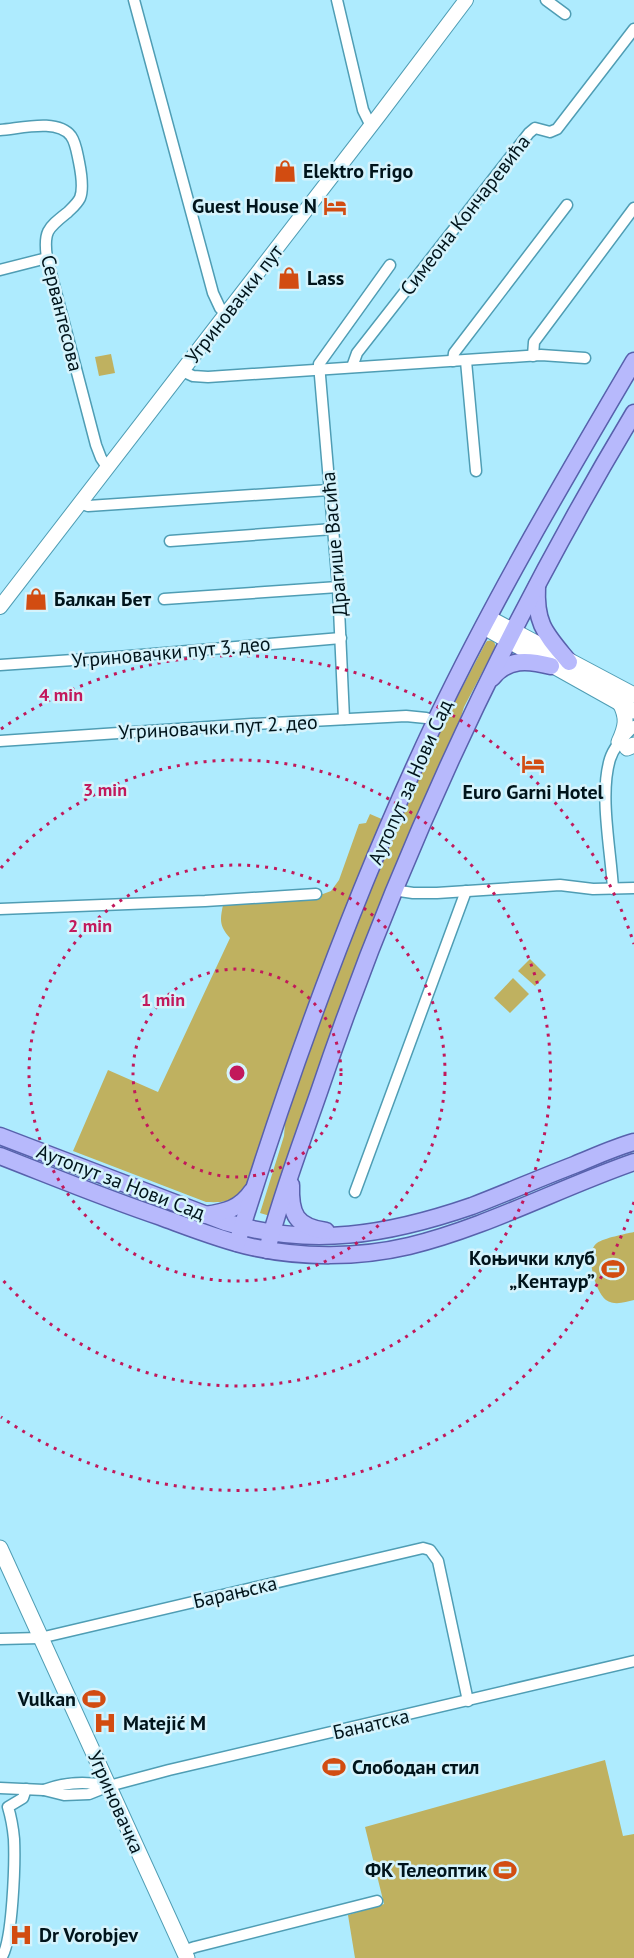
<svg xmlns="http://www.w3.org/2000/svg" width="634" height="1958" font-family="'PT Sans',sans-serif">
  <rect width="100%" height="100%" fill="#aeebfe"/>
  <g fill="#bfb160">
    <polygon points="111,354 115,373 99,376 95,357"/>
    <polygon points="493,640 495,644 495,648 464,707 456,733 270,1216 260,1213 284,1136 285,1124 305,1061 366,900 404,809 442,726 485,644 487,641"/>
    <path d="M370,814L384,820L334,938L296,1040L252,1178C239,1200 232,1203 206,1202L73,1151L108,1070L158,1092L230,938C219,926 220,920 223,905L323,894L331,891L339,880L359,824L366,823Z"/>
    <polygon points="530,959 546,975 535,986 518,971"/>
    <polygon points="513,978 529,994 510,1013 494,998"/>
    <path d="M634,1232V1300C625,1302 615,1306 606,1300C595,1292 584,1252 597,1243C604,1238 625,1234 634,1232Z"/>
    <polygon points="605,1760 623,1836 634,1834 634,1958 355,1958 348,1915 384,1904 365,1827"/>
  </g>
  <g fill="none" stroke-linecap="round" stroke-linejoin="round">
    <g stroke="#4f9db4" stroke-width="13">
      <g id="minor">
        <polyline points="134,0 213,293 220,308 226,314"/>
        <polyline points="337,0 363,110 371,126"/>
        <polyline points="546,0 565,14"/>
        <path d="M0,130C19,129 57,118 71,136C76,143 77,153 79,162C81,172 84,188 80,198C77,204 72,208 68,212C48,228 43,231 47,258L96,445L101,458L107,467"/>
        <polyline points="0,270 47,258"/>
        <polyline points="533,356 534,342 634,208"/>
        <polyline points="453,361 454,353 567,205"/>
        <polyline points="466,361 476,471"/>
        <polyline points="352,367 357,353 529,133 535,128 550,132 557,129 634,29"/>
        <polyline points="182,371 193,376 208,377 541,355 585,358"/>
        <polyline points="80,503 88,506 329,490"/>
        <polyline points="170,541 333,529"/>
        <polyline points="164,599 338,587"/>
        <polyline points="0,665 117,657 341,638"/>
        <polyline points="344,719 338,587 319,364 390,265"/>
        <polyline points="0,741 252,724 406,716 426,718 436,721"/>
        <path d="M613,889C611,851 599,795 610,759C614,746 625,736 634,726"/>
        <polyline points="393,890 413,893 437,893 560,885 593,889 634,888"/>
        <polyline points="0,909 205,901 316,894"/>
        <polyline points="355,1192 466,891"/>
        <polyline points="0,1639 40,1638 423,1548 430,1550 438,1561 468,1701"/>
        <polyline points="0,1788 44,1790 64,1795 89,1794 109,1786 169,1770 634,1661"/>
        <path d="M44,1790C65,1782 87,1781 109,1786"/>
        <polyline points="183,1951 195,1947 377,1901"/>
        <path d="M1,1958C13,1943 15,1861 14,1839C13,1828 11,1817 8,1807L23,1798L26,1789"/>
      </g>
    </g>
    <g stroke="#4f9db4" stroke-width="16">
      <polyline id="tertiary" points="0,607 380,114 466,0"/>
    </g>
    <g stroke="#4f9db4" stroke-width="17">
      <g id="secondary">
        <polyline points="489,618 634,695"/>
        <polyline points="484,627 634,711"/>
        <path d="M619,742C626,727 628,718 620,703"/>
        <polyline points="627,748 634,745"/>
        <polyline points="0,1548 187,1958"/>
      </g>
    </g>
    <g stroke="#5861ac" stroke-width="19">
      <g id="primary">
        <path d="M537,586C535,625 546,634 569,662"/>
        <path d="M492,678C508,658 528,660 551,666"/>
        <path d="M0,1136L225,1222C311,1248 388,1235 472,1206C506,1193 540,1178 574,1165C594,1157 613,1148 634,1142"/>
        <path d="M0,1156C54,1177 107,1199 161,1217C191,1228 221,1240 252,1247C302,1258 358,1258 409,1246C487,1227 559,1188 634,1162"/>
        <path d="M291,1185C290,1214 296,1227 326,1231"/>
        <path d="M205,1215C225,1212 240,1209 252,1191"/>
        <path d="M237,1243C292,1065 356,889 436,720C495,597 565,478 634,361"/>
        <path d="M267,1250C281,1196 301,1144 319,1092C399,855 505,628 634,413"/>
      </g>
    </g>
    <use href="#minor" stroke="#fff" stroke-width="10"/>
    <use href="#tertiary" stroke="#fff" stroke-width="14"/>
    <use href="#secondary" stroke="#fff" stroke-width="15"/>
    <use href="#primary" stroke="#b7b9fc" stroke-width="16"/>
  </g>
  <g fill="none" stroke="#c2185b" stroke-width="3" stroke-dasharray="3 6">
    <circle cx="237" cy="1073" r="104"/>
    <circle cx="237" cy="1073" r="208"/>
    <path d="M1 868A313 313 0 1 1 1 1278"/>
    <path d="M634 1202A417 417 0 0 1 1 1417M1 729A417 417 0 0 1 634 944"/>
  </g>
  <defs>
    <g id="shop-bare" transform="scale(1.8)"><path d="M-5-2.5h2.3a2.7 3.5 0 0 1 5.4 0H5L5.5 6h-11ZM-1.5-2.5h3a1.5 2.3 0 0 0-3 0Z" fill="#d24c11" stroke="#d5f3fc" stroke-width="2.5" paint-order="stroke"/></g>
    <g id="hotel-bare" transform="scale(1.8)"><path d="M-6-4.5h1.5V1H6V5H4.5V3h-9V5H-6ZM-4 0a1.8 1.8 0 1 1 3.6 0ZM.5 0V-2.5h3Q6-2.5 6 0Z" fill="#d24c11" stroke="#d5f3fc" stroke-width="2.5" paint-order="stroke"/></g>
    <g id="stadium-bare" transform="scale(1.8)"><path d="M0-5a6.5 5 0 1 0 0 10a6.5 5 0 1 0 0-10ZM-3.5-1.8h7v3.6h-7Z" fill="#d24c11" stroke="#d5f3fc" stroke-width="2.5" paint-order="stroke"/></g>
    <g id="hospital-bare" transform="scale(1.8)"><path d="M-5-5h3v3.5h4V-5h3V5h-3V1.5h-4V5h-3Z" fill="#d24c11" stroke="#d5f3fc" stroke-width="2.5" paint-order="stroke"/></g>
  </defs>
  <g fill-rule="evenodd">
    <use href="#shop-bare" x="285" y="171"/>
    <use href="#hotel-bare" x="335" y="206"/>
    <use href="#shop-bare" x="289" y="278"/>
    <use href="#shop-bare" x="36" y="599"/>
    <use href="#hotel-bare" x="533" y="764"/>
    <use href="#stadium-bare" x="613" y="1269"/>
    <use href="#stadium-bare" x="94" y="1699"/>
    <use href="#hospital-bare" x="105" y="1723"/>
    <use href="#stadium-bare" x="334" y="1767"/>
    <use href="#stadium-bare" x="505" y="1870"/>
    <use href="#hospital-bare" x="21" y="1935"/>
  </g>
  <g text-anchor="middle" stroke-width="5" stroke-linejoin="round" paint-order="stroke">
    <g font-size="20" font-weight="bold" fill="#00141b" stroke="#d5f3fc" text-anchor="start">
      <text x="303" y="178">Elektro Frigo</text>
      <text x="317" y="213" text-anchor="end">Guest House N</text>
      <text x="307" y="285">Lass</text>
      <text x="54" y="606">Балкан Бет</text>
      <text x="533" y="799" text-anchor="middle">Euro Garni Hotel</text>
      <text x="595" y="1265" text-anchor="end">Коњички клуб<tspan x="595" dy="23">„Кентаур”</tspan></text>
      <text x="76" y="1706" text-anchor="end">Vulkan</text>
      <text x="123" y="1730">Matejić M</text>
      <text x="352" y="1774">Слободан стил</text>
      <text x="487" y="1877" text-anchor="end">ФК Телеоптик</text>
      <text x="39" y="1942">Dr Vorobjev</text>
    </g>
    <g font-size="20" fill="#00141b" stroke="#d5f3fc">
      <text transform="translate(465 215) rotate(-52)" y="7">Симеона Кончаревића</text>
      <text transform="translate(234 304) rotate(-52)" y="7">Угриновачки пут</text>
      <text transform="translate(62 313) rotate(76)" y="7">Сервантесова</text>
      <text transform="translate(334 544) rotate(-95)" y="7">Драгише Васића</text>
      <text transform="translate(171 652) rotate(-5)" y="7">Угриновачки пут 3. део</text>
      <text transform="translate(218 727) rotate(-3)" y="7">Угриновачки пут 2. део</text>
      <text transform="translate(410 782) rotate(-66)" y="7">Аутопут за Нови Сад</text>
      <text transform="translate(121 1182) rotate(21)" y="7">Аутопут за Нови Сад</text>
      <text transform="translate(235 1592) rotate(-13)" y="7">Барањска</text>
      <text transform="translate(371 1724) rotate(-13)" y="7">Банатска</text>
      <text transform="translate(116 1802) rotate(66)" y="7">Угриновачка</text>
    </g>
  </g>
  <circle cx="237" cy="1073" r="9" fill="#c2185b" stroke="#d5f3fc" stroke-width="3"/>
  <g font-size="18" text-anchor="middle" font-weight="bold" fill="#c2185b" stroke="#d5f3fc" stroke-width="5" stroke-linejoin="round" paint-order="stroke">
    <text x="61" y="701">4 min</text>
    <text x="105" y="796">3 min</text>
    <text x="90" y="932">2 min</text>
    <text x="163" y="1006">1 min</text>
  </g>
</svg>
